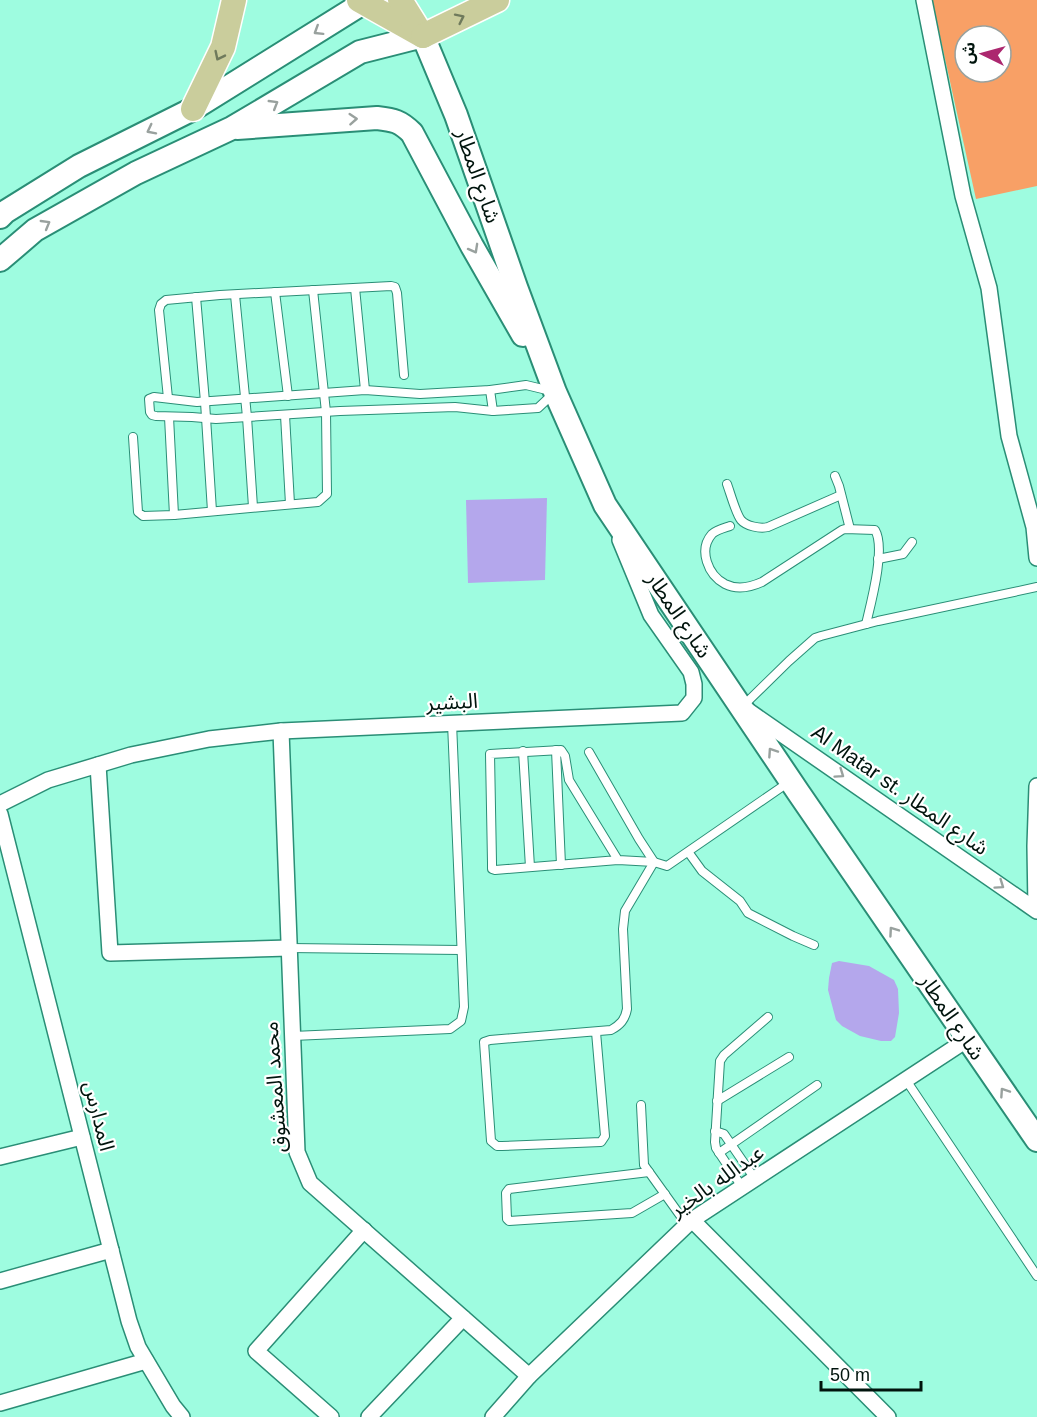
<svg xmlns="http://www.w3.org/2000/svg" width="1037" height="1417" font-family="Helvetica,'Noto Sans Arabic',sans-serif">
  <rect width="100%" height="100%" fill="#9efce0"/>
  <path fill="#f8a066" fill-rule="evenodd" d="M932,0H1037V186L976,199ZM965,36H1001V72H965Z"/>
  <g fill="#b4a7ec">
    <polygon points="547,498 545,580 468,583 466,500"/>
    <polygon points="839,961 869,966 894,980 898,989 899,1013 895,1037 891,1041 881,1041 860,1036 842,1026 836,1020 828,990 829,978 832,963"/>
  </g>
  <g fill="none" stroke-linecap="round" stroke-linejoin="round">
    <g stroke="#2a8e76" stroke-width="10">
      <g id="lane">
        <polyline points="355,288 365,390"/>
        <polyline points="275,292 288,396"/>
        <polyline points="235,295 247,417 253,507"/>
        <polyline points="196,297 205,402 212,511"/>
        <polygon points="526,385 555,392 538,408 493,411 455,407 340,411 216,419 192,417 156,416 152,415 150,412 149,399 154,397 197,402 365,390 420,394 490,390"/>
        <polyline points="490,390 493,411"/>
        <polyline points="168,398 159,310 161,304 166,300 220,295 391,286 395,287 397,293 404,375"/>
        <polyline points="285,415 290,504"/>
        <polyline points="133,437 138,512 143,516 174,515 169,417"/>
        <polyline points="835,476 839,486 850,529"/>
        <path d="M727,484C730,492 736,514 741,520C746,526 760,529 768,527L841,495"/>
        <polyline points="174,515 318,502 327,494 326,412 313,290"/>
        <path d="M730,526C724,528 716,530 712,534C698,550 708,575 725,584C737,590 751,587 762,582L842,530L845,529L875,530C886,548 871,603 866,624"/>
        <polyline points="878,559 903,554 912,542"/>
        <polyline points="744,705 789,661 815,638 821,636 878,621 1037,587"/>
        <polyline points="556,750 561,865"/>
        <polyline points="523,751 530,867"/>
        <path d="M589,752L639,839L654,862L625,911L623,929L627,1009C625,1020 620,1025 611,1030L490,1040L484,1042L491,1141L497,1146H502L601,1142L605,1136L596,1032"/>
        <polyline points="689,853 702,871 740,901 748,913 793,936 814,945"/>
        <polyline points="618,860 569,780 565,756 561,750 490,754 492,862 492,869 495,870 618,860 654,862 667,866 789,782"/>
        <polyline points="289,948 461,950"/>
        <polyline points="293,1036 450,1029 461,1021 464,1007 452,723"/>
        <polyline points="906,1080 1037,1276"/>
        <polyline points="717,1101 789,1057"/>
        <polyline points="641,1105 644,1165 687,1225"/>
        <polyline points="715,1131 724,1134 755,1179"/>
        <polyline points="719,1153 817,1085"/>
        <polyline points="649,1172 509,1189 506,1193 507,1219 509,1221 632,1213 665,1194"/>
        <polyline points="742,1187 716,1148 715,1142 720,1061 724,1055 768,1017"/>
      </g>
    </g>
    <g stroke="#2a8e76" stroke-width="18">
      <g id="street">
        <polyline points="924,0 963,196 989,288 1009,436 1034,527 1037,558"/>
        <polyline points="747,710 1037,911"/>
        <polyline points="281,731 297,1152 310,1183 529,1376"/>
        <polyline points="98,765 110,953 289,948"/>
        <polyline points="0,804 48,780 131,755 209,739 281,731 682,713 694,698 694,684 691,672 651,615 620,540"/>
        <polyline points="0,814 129,1321 138,1347 173,1406 182,1417"/>
        <polyline points="1036,909 1035,846 1037,786"/>
        <polyline points="0,1157 82,1137"/>
        <polyline points="692,1220 888,1417"/>
        <polyline points="0,1281 111,1250"/>
        <polyline points="0,1403 146,1361"/>
        <polyline points="331,1417 256,1351 364,1230"/>
        <polyline points="369,1417 463,1318"/>
        <polyline points="493,1417 529,1376 692,1220 968,1039"/>
      </g>
    </g>
    <g stroke="#2a8e76" stroke-width="26">
      <g id="secondary">
        <path d="M237,128L377,118C394,120 400,121 412,133L472,246L523,335"/>
        <polyline points="0,217 5,212 79,166 193,109 368,0"/>
        <polyline points="0,260 35,230 136,173 232,128 360,52 423,36 456,115 516,287 555,392 605,505 798,792 1037,1140"/>
      </g>
    </g>
    <g stroke="#fff" stroke-width="27">
      <g id="primary">
        <polyline points="359,0 423,36"/>
        <polyline points="400,0 420,32"/>
        <polyline points="423,36 497,0"/>
        <polyline points="193,109 223,47 234,0"/>
      </g>
    </g>
    <use href="#lane" stroke="#fff" stroke-width="8"/>
    <use href="#street" stroke="#fff" stroke-width="15"/>
    <use href="#secondary" stroke="#fff" stroke-width="22"/>
    <use href="#primary" stroke="#cacd9c" stroke-width="24"/>
  </g>
  <defs><path id="oneway-chevron" d="M-2-3.5L2.5 0L-2 3.5" fill="none" stroke-width="1.6" stroke-linecap="round" stroke-linejoin="round" transform="scale(1.5)"/></defs>
  <g stroke="#6f7a5c">
    <use href="#oneway-chevron" transform="translate(460 18) rotate(-26)"/>
    <use href="#oneway-chevron" transform="translate(219 56) rotate(116)"/>
  </g>
  <g stroke="#99a19e">
    <use href="#oneway-chevron" transform="translate(318 31) rotate(148)"/>
    <use href="#oneway-chevron" transform="translate(274 104) rotate(-31)"/>
    <use href="#oneway-chevron" transform="translate(353 119) rotate(-4)"/>
    <use href="#oneway-chevron" transform="translate(151 130) rotate(153)"/>
    <use href="#oneway-chevron" transform="translate(46 224) rotate(-30)"/>
    <use href="#oneway-chevron" transform="translate(474 249) rotate(61)"/>
    <use href="#oneway-chevron" transform="translate(772 752) rotate(-124)"/>
    <use href="#oneway-chevron" transform="translate(840 774) rotate(35)"/>
    <use href="#oneway-chevron" transform="translate(1000 885) rotate(35)"/>
    <use href="#oneway-chevron" transform="translate(893 931) rotate(-125)"/>
    <use href="#oneway-chevron" transform="translate(1004 1092) rotate(-124)"/>
  </g>
  <g text-anchor="middle" stroke-width="4.5" stroke-linejoin="round" paint-order="stroke">
    <g font-size="21" fill="#00140d" stroke="#fff">
      <text transform="translate(478 176) rotate(71)" y="7">شارع المطار</text>
      <text transform="translate(679 615) rotate(56)" y="7">شارع المطار</text>
      <text transform="translate(452 702) rotate(-3)" y="7">البشير</text>
      <text transform="translate(900 790) rotate(35)" y="7">Al Matar st. شارع المطار</text>
      <text transform="translate(952 1017) rotate(56)" y="7">شارع المطار</text>
      <text transform="translate(275 1087) rotate(-94)" y="7">محمد المعشوق</text>
      <text transform="translate(99 1116) rotate(76)" y="7">المدارس</text>
      <text transform="translate(717 1181) rotate(-35)" y="7">عبدالله بالخير</text>
    </g>
  </g>
  <g transform="translate(983 54) rotate(275)"><circle r="28" fill="#ffffff" stroke="#99a19e" stroke-width="1.5"/>
  <path d="M0-4.5L10 22L0 15L-10 22Z" fill="#ac276f"/>
  <text y="-9" font-size="16" font-weight="bold" text-anchor="middle" fill="#00140d">ش</text>
  </g>
  <path d="M821 1381v9h100v-9" fill="none" stroke="#00140d" stroke-width="3"/>
  <text x="830" y="1381" font-size="18" fill="#00140d" stroke="#ffffff" stroke-width="4.5" paint-order="stroke">50 m</text>
</svg>
